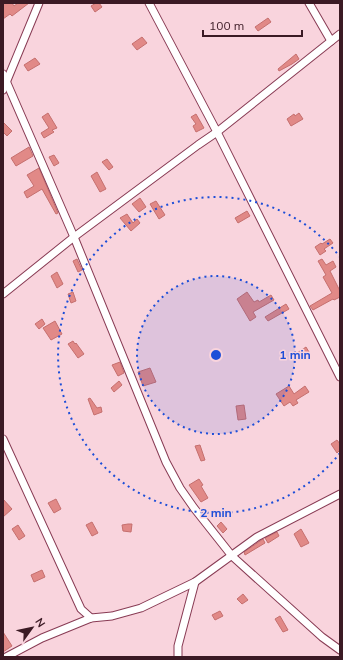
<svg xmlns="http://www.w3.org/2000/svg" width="343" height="660" font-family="Mulish,sans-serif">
  <rect width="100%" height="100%" fill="#f9d4dd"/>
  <g fill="#e18987" stroke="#c56f6e">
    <polygon points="3,3 12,3 14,6 18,3 29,3 12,16 10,14 3,19"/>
    <polygon points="96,3 99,3 102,7 95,12 91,6"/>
    <polygon points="268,18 271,22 258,31 255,27"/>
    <polygon points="142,37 147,43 137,50 132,44"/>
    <polygon points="296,54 299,59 292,64 279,71 278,69"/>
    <polygon points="35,58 40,64 28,71 24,65"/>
    <polygon points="48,113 57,128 52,130 54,132 44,138 41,133 49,128 42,117"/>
    <polygon points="299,113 303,119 291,126 287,119 294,114 295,116"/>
    <polygon points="196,114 204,128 196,132 193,126 196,124 191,117"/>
    <polygon points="3,122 12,131 7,136 3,132"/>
    <polygon points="29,147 33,156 16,166 11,158"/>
    <polygon points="54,155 59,163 54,166 49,157"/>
    <polygon points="107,159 113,167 109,170 102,162"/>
    <polygon points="39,168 58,213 56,214 42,189 27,198 24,192 34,186 27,175"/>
    <polygon points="97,172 106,189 100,192 91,176"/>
    <polygon points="140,198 146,207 139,212 132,204"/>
    <polygon points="156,201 165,215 159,219 150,204"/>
    <polygon points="247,211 250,216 238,223 235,218"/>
    <polygon points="127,214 133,223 137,219 140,223 131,231 120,218"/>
    <polygon points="330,239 333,243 324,249 326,251 320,255 315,247 321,243 322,244"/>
    <polygon points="77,259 82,270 78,272 73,261"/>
    <polygon points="322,259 326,265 333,261 336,267 330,271 340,291 340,297 334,300 333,299 313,310 310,306 332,293 323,277 326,275 318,261"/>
    <polygon points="57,272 63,284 57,288 51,276"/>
    <polygon points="73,292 76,301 71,303 68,294"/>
    <polygon points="247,292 254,302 258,300 259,302 271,295 274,300 253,312 256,317 250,321 237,299"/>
    <polygon points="286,304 289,309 268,321 265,317"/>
    <polygon points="42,319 45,324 39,329 35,324"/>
    <polygon points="55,321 62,334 51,340 43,328"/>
    <polygon points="73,341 75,344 76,343 84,354 78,358 68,344"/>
    <polygon points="306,347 309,352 300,358 297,353"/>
    <polygon points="120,362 124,373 118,376 112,365"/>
    <polygon points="150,368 156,382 143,386 138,372"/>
    <polygon points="119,381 122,385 114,392 111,388"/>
    <polygon points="289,386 294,394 305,386 309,392 296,400 298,403 293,406 290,402 284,406 276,394"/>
    <polygon points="90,398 97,408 101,407 102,412 94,415 88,399"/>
    <polygon points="244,405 246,419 238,420 236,406"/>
    <polygon points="337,440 340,444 340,450 337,453 331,444"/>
    <polygon points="200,445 205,460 201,461 195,446"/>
    <polygon points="199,479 203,485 201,486 208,498 201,502 189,485"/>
    <polygon points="3,499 12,509 3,517"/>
    <polygon points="56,499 61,509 54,513 48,503"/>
    <polygon points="92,522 98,533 92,536 86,525"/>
    <polygon points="221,522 227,529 223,533 217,526"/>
    <polygon points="128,524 132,524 131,532 123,531 122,525"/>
    <polygon points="18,525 25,536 19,540 12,529"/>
    <polygon points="301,529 309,543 301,547 294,534"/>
    <polygon points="277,532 279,536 268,543 265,538"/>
    <polygon points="263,539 265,543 245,555 244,552"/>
    <polygon points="42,570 45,577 34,582 31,575"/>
    <polygon points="243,594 248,600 242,604 237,599"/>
    <polygon points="220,611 223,616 215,620 212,615"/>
    <polygon points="280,616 288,630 283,632 275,619"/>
    <polygon points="3,632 12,646 3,652"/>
  </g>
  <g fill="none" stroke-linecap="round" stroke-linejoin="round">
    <g stroke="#883b54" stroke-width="9">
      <g id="minor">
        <polyline points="149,3 217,132 340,377"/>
        <polyline points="309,3 331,41"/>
        <polyline points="3,74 74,237 166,462 180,488 194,508 232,556 322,637 340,650"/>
        <polyline points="3,90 39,3"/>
        <polyline points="3,294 74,237 198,145 217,132 340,34"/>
        <polyline points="3,439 81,609 91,618"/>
        <polyline points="6,657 42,638 91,618 112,616 141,608 195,582 257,537 340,494"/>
        <polyline points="178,657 178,646 195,582"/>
      </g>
    </g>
    <use href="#minor" stroke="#fff" stroke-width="7"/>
  </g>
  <circle cx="216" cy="355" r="79" fill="#1d4ed8" fill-opacity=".12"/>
  <g fill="none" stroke="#1d4ed8" stroke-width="2" stroke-dasharray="2 4">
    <circle cx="216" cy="355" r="79"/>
    <path d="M340 453A158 158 0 1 1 340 257"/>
  </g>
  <circle cx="216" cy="355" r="6" fill="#1d4ed8" stroke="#f9d4dd" stroke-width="2"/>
  <g font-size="12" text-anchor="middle" font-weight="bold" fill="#1d4ed8" stroke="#f9d4dd" stroke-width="3" stroke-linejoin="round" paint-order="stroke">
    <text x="295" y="359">1 min</text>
    <text x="216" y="517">2 min</text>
  </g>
  <rect width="343" height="660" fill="none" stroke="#3b1a24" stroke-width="8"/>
  <g transform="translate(32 628) rotate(57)" stroke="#f9d4dd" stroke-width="3" paint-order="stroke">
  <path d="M0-3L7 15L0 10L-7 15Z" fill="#3b1a24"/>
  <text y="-6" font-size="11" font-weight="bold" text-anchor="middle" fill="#3b1a24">N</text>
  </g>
  <path d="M203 30v6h99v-6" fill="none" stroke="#3b1a24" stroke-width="2"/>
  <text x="209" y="30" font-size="12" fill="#3b1a24" stroke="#f9d4dd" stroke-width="3" paint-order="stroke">100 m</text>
</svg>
